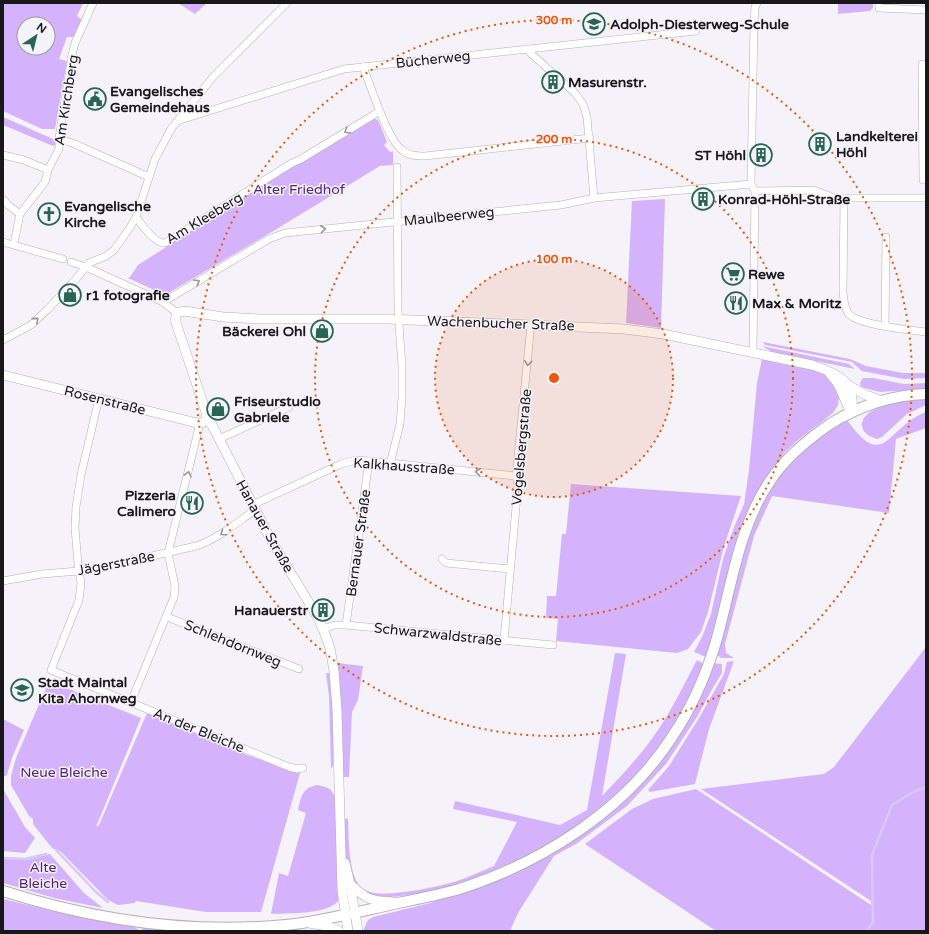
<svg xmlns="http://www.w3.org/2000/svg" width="929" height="934" font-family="'Varela Round',sans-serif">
  <rect width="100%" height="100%" fill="#f5f2f9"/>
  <g fill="#d4b3fc" fill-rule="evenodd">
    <path d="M3,3H83L77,16L82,20L74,37H67L59,59L67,61L55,129H42L3,111ZM24,24H48V48H24Z"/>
    <polygon points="178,3 207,3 195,14"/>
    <polygon points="838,3 873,3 873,8 870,11 838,14"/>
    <polygon points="3,117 53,139 55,142 55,145 53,146 3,125"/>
    <polygon points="373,118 378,120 387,142 384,145 390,152 393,151 393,165 380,166 275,230 165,295 128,278 130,277 138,265 289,168"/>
    <polygon points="665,199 661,328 626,323 632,201"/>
    <polygon points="763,342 850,359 866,366 903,373 926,373 926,378 904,379 862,371 852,362 765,345"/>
    <polygon points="762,346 849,364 855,369 772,352"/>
    <polygon points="762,359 820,370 831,380 839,397 838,405 833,413 798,440 785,452 764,480 753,501 733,551 710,645 706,657 694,652 702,637 711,614 723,559 734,527 744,504 749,470 757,383"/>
    <polygon points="863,378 873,378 904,384 926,383 926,389 880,392 861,387 860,383"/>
    <path d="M926,397V405L907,414L882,437L877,439C871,437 863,434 862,426C861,404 911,400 926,397Z"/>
    <path d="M926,412V428L896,439L889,513L772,496L754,536L725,644L726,653L734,658H721L716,654L748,534L770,488L797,454L826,432L847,420C885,473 886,427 926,412Z"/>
    <polygon points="571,484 741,496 724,546 708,612 701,632 688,649 677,653 556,641 558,619 546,618 547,596 556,596 562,534 566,534"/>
    <polygon points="926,647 926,931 716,931 585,844 632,809 653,799 696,789 871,905 871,901 701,789 824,774 834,767"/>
    <path d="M615,653L626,654L602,796C622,775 642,754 658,730C673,708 684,684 697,660L704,664C694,688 683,713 668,734C605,826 491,891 380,898C372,897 357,889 353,882C344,865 344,837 344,818L348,819C349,837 348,865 357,882C360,889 368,892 375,893C393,896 438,887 457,881C469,877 481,871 494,866L517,822L453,809L455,801L560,825L587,810Z"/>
    <polygon points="734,661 709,729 695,784 650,792 648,790 669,766 699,718 724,674 727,662"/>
    <polygon points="337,663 363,666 358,700 352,712 349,777 343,777 341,710"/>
    <polygon points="712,663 722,664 722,673 714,686 697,717 666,764 627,806 576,844 554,856 518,913 510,931 363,931 368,920 373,917 430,903 461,892 528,865 641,781"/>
    <polygon points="326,673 329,673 333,711 333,766 331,769 329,696"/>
    <polygon points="49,681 141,718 96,827 99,825 147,713 247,755 300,773 261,912 206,912 136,901 135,903 118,905 108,900 61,852 52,848 33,824 33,819 29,816 11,785 11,776 16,758"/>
    <polygon points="3,719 24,730 12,758 7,775 3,777"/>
    <path d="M317,785C327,787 332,788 335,798L340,891C339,894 339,899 338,901C328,915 286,913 271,914L279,873L288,876L306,813L298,810C301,797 302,788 317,785Z"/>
    <polygon points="3,789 25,827 35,838 25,853 3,851"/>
    <polygon points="50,854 84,893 103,908 54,898 3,883 3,858 27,860"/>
    <polygon points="3,899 53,911 129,924 141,931 144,926 243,931 3,931"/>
  </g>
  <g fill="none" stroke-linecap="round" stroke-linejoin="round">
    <g stroke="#dbc6f6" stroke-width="2.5">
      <polyline points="56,850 96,892 108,902"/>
      <polyline points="3,858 25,859 46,854"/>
      <polyline points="867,931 873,922 872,855 892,805 913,792 926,787"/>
    </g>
    <g stroke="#b3b0b8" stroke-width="8">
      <g id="minor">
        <polyline points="879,3 879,8 926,10"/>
        <polyline points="526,49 575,93 583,104 587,117 594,198"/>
        <polyline points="922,64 923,180"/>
        <path d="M363,67C371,86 387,139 402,150C409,156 417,156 425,156L590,138"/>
        <polyline points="177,121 344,69 696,31"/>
        <polyline points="59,138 77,145 149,177"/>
        <polyline points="3,155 24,160 48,170"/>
        <polyline points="755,191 814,190 834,198 926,198"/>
        <path d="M844,198L843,292C844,299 844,307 848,313C856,325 910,330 926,332"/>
        <polyline points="4,200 8,205 20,214"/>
        <path d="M136,217C142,225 155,244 165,243L292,163L301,159L380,111"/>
        <polyline points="3,242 63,259"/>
        <polyline points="14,244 20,214 45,182 48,170 59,149 59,138 72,55 75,43 93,3"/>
        <polyline points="71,262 86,267 163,302 177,313"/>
        <polyline points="163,302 269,239 285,233 561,205 594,198 751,184"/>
        <polyline points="885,326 886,237"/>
        <polyline points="3,340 31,325 48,309 76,279 89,263 106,256 114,250 129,229 136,217 155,159 171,129 213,77 287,3"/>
        <polyline points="753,353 755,191 751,184 754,25 755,7 757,3"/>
        <polyline points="99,398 81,475 76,507 75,528 78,564 81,583 79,600 51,670 289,767 297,769 303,768"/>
        <polyline points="219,439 289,407"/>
        <polyline points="390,464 400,424 402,397 402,366 398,311 397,167"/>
        <polyline points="252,505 341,464 356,460 369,461 516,476"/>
        <polyline points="442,559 446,563 510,569"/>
        <path d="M3,581L42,574L91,570L196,546C218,539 236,523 255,510"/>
        <polyline points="167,617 299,669"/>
        <polyline points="346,625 369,461"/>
        <polyline points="323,629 335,625 346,625 553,645"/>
        <polyline points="504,640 518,485 516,476 531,324"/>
        <polyline points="131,702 174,597 175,586 168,553 200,423"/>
      </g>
    </g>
    <g stroke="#b3b0b8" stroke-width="10">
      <g id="tertiary">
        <polyline points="830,374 838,384 851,413"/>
        <polyline points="3,375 197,423 202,423 207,419"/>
        <polyline points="848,385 866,395 882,401"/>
        <polyline points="345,863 350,884 358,931"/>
        <path d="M350,884C367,900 371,901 394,902"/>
        <polyline points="309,923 327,926 339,931"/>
        <path d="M348,931L342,890L337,710L334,671L330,648L323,629L317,616L271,540L212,425L207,419L206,412L177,326L175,320L177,313L184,311L223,317L260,319H388L624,329L663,334L812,365C837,373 858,382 851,413"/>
      </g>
    </g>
    <g stroke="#b3b0b8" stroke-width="12">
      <path id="secondary" d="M3,891C94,920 191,934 286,925C324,921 361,911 398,903C418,899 437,895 456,890C540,864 624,811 672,737C691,709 705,677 715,645C731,591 737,530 770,481C785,458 807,440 830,424C859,406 892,395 926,394"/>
    </g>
    <use href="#minor" stroke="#fff" stroke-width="7"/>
    <use href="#tertiary" stroke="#fff" stroke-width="9"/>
    <use href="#secondary" stroke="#fff" stroke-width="10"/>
  </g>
  <defs><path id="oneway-chevron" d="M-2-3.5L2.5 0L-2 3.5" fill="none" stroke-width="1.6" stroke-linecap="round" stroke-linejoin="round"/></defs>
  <g stroke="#979798">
    <use href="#oneway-chevron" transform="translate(347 131) rotate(149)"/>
    <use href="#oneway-chevron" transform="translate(323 229) rotate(-6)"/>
    <use href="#oneway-chevron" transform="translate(197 282) rotate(-31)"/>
    <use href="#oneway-chevron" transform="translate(36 320) rotate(-41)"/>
    <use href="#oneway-chevron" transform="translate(528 363) rotate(96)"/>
    <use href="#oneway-chevron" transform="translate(478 472) rotate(-175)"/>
    <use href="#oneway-chevron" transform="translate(188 474) rotate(-76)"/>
    <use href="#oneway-chevron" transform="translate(223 533) rotate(145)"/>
  </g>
  <circle cx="554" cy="378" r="119" fill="#e8590c" fill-opacity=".12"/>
  <g fill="none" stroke="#e8590c" stroke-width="2" stroke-dasharray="2 4">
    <circle cx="554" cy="378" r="119"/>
    <circle cx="554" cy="378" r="239"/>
    <circle cx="554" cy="378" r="358"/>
  </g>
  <defs>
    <g id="school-ring" transform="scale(1.15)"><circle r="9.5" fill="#f5f2f9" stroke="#296652" stroke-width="1.5"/><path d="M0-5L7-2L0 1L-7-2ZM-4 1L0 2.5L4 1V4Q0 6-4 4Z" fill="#296652"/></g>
    <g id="building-ring" transform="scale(1.15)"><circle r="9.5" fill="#f5f2f9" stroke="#296652" stroke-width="1.5"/><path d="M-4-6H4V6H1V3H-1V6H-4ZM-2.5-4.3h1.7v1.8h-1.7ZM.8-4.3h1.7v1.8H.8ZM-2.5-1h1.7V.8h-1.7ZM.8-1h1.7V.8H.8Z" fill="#296652"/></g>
    <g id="civic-ring" transform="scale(1.15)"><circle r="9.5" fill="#f5f2f9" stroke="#296652" stroke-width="1.5"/><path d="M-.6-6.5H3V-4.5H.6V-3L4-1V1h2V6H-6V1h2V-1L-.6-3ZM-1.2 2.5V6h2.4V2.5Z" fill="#296652"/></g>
    <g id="church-ring" transform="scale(1.15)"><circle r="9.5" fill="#f5f2f9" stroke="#296652" stroke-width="1.5"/><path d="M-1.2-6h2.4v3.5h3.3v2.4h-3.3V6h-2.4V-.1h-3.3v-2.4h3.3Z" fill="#296652"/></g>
    <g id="supermarket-ring" transform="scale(1.15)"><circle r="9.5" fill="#f5f2f9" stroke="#296652" stroke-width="1.5"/><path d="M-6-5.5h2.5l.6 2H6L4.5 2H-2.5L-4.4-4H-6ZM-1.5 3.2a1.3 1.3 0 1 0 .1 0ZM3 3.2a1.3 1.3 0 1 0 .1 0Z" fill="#296652"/></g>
    <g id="shop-ring" transform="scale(1.15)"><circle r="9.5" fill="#f5f2f9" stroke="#296652" stroke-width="1.5"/><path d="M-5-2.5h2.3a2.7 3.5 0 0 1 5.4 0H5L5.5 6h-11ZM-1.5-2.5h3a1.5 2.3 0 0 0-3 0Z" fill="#296652"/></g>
    <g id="restaurant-ring" transform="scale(1.15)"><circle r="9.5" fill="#f5f2f9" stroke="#296652" stroke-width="1.5"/><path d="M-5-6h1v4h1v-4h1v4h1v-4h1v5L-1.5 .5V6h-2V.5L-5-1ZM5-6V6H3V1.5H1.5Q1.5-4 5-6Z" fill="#296652"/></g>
  </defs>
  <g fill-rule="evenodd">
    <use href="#school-ring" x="594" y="24"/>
    <use href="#building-ring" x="553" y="82"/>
    <use href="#civic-ring" x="95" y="99"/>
    <use href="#building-ring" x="820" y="144"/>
    <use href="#building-ring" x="761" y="155"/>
    <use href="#building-ring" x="703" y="199"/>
    <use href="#church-ring" x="49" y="214"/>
    <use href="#supermarket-ring" x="733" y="274"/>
    <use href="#shop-ring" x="70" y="295"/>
    <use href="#restaurant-ring" x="736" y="303"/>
    <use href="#shop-ring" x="322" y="331"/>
    <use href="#shop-ring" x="218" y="409"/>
    <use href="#restaurant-ring" x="192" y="503"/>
    <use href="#building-ring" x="323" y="610"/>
    <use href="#school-ring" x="22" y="690"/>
  </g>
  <g text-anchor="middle" stroke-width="3" stroke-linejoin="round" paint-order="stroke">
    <g font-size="14" font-weight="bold" fill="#18171a" stroke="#f5f2f9" text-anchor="start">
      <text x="610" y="29">Adolph-Diesterweg-Schule</text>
      <text x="568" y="87">Masurenstr.</text>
      <text x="110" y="96">Evangelisches<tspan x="110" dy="16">Gemeindehaus</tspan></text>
      <text x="836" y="141">Landkelterei<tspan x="836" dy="16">Höhl</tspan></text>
      <text x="746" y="160" text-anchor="end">ST Höhl</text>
      <text x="718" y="204">Konrad-Höhl-Straße</text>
      <text x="64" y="211">Evangelische<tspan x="64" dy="16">Kirche</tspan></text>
      <text x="748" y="279">Rewe</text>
      <text x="86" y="300">r1 fotografie</text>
      <text x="752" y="308">Max &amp; Moritz</text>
      <text x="306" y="336" text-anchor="end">Bäckerei Ohl</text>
      <text x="234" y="406">Friseurstudio<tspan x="234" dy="16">Gabriele</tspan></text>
      <text x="176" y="500" text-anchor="end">Pizzeria<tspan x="176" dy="16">Calimero</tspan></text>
      <text x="308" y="615" text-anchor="end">Hanauerstr</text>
      <text x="38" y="687">Stadt Maintal<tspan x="38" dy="16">Kita Ahornweg</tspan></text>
    </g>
    <g font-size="14" fill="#18171a" stroke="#f5f2f9">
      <text transform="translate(433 59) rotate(-6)" y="5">Bücherweg</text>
      <text transform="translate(66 100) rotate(-81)" y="5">Am Kirchberg</text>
      <text transform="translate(449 216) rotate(-6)" y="5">Maulbeerweg</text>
      <text transform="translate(204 218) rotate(-31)" y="5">Am Kleeberg</text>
      <text transform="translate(501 323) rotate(2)" y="5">Wachenbucher Straße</text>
      <text transform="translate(105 400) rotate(14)" y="5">Rosenstraße</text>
      <text transform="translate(521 447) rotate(-85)" y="5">Vogelsbergstraße</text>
      <text transform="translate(404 466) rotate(4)" y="5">Kalkhausstraße</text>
      <text transform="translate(265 526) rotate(61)" y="5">Hanauer Straße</text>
      <text transform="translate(358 543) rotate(-82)" y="5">Bernauer Straße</text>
      <text transform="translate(116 563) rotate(-11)" y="5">Jägerstraße</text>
      <text transform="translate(438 634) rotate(6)" y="5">Schwarzwaldstraße</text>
      <text transform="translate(233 643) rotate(22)" y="5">Schlehdornweg</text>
      <text transform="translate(199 730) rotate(22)" y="5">An der Bleiche</text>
    </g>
    <g font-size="14" fill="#54247d" stroke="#f5f2f9">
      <text x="299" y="194">Alter Friedhof</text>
      <text x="64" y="777">Neue Bleiche</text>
      <text x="43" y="872">Alte<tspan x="43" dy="16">Bleiche</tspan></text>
    </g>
  </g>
  <circle cx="554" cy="378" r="6" fill="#e8590c" stroke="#f5f2f9" stroke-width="2"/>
  <g font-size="12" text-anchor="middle" font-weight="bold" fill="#e8590c" stroke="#f5f2f9" stroke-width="3" stroke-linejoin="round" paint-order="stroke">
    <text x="554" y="24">300 m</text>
    <text x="554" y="143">200 m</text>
    <text x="554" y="263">100 m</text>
  </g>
  <rect width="929" height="934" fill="none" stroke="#18171a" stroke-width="8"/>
  <g transform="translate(36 36) rotate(35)"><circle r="19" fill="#f5f2f9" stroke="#9d9aa0"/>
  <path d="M0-3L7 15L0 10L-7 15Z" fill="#296652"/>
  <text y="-6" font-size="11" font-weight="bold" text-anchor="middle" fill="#18171a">N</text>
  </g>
</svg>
